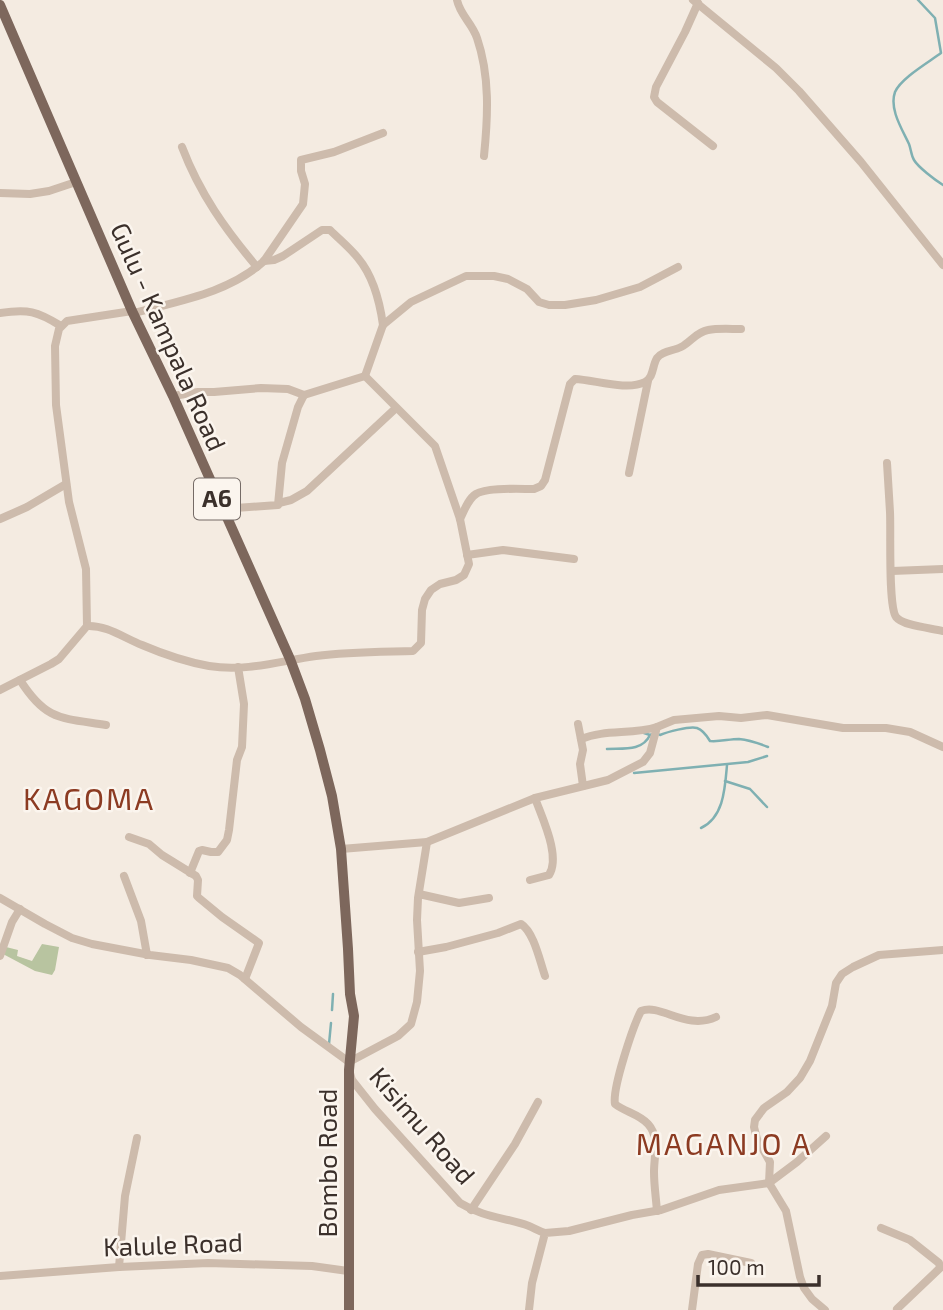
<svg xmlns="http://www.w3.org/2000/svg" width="943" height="1310" font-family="'Exo 2',sans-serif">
  <rect width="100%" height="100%" fill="#f4ebe1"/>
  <polygon fill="#b8c4a0" points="42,944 59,947 55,970 52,975 35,971 3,954 6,947 18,950 17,956 32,961"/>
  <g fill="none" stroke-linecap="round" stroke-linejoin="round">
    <g stroke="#7fb0b2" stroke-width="2.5">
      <path d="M918,0L935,18L941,53C929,62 901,78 895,92C889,109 902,129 909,144C911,149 911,155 914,160C918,167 935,180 943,185"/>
      <path d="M644,733L650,735L656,733L660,735C667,732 689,726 697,728C703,730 707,736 710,741C720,742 729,739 739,739C749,740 758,743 768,747"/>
      <path d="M607,749C622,748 642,752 650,735"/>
      <polyline points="634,773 748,762 767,756"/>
      <polyline points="725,781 750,789 767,807"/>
      <path d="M701,828C724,817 725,788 727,765"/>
      <polyline points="332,1010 333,994"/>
      <polyline points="329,1044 331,1023"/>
    </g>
    <g stroke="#cdbbac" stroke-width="8">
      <path d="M457,0C460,15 472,23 477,38C490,76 488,116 484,156"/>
      <polyline points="693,0 776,68 799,91 861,162 943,265"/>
      <polyline points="698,3 685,32 656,87 654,97 657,102 713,146"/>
      <path d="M182,147C200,194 225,229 257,267"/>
      <polyline points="0,193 30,194 49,191 76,182"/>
      <path d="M264,261L274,260L283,256L322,230H330C339,239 350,248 358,258C373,276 380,303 383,325"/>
      <path d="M0,313C28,309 37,311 61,326"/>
      <path d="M134,313C178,301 229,293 264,261L303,204L305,184L301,171V160L334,152L383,133"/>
      <polyline points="365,376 383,325 411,302 466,276 494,276 508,279 527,289 539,302 549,305 565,305 596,300 640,287 678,267"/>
      <polyline points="173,396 198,392 214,392 261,388 288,389 304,395"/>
      <path d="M887,463C888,479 889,496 890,512C891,531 888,606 896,617C903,626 931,628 943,631"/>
      <polyline points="629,473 648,381"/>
      <polyline points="279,503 291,500 307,491 396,408"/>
      <polyline points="222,509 278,505 282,463 298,407 304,395 365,376"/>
      <polyline points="0,519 27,507 66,484"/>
      <path d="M460,519C464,511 468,499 476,494C487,487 519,489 534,489L541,486L545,480L570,384L575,379C595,380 627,391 645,382C654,377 652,366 657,358C662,351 673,351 681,347C691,342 696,332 708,330C718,328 730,329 741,329"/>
      <polyline points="467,555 503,550 574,559"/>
      <polyline points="892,571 943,569"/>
      <polyline points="87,626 86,569 69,502 56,405 55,346 59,329 67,321 132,311"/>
      <path d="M20,680C46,721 61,718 106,725"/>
      <path d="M0,690L51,664L59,659L87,626C107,625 124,638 142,645C163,654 187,662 209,666C246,672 280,661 316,656C348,652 381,652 413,651L421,643L422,610L425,599L431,590L440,584L456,580L464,575L469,564L460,519L435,446L365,376"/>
      <polyline points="578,724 583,750 580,764 583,786"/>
      <path d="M581,739C605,729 632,735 657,727"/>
      <polyline points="129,837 149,844 162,855 196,876 198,880 197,896 199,898 222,917 259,943 245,979"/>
      <polyline points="341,849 427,842 535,798 608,780 643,762 650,753 657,727 674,720 719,716 741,718 767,715 843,728 886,728 910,732 943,747"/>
      <polyline points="190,873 199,851 202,850 211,852 218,852 227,840 229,830 237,760 242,747 244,704 238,667"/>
      <polyline points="124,876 141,921 147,955"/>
      <path d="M530,880L549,875C561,856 542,818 535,798"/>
      <polyline points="419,894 459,903 489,898"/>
      <polyline points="0,898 45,924 72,938 92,944 150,955 191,960 228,968 240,975 301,1027 349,1062 398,1036 411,1024 417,1002 420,971 417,920 418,898 427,842"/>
      <path d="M418,952L446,947L498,933L521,924C534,932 540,962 545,976"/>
      <polyline points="0,956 12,922 20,909"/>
      <path d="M350,1073L352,1080L375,1109L460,1203C485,1218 504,1217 529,1226C534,1228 539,1231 545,1233"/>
      <polyline points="471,1210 515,1144 538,1102"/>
      <path d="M657,1211C656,1198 654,1185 654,1172C654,1156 660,1137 648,1124C639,1114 625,1112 615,1104C612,1089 633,1026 641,1011C661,1003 686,1031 716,1017"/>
      <polyline points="881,1228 910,1240 939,1263 940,1268 897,1309"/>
      <polyline points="119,1267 125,1196 137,1138"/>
      <polyline points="0,1276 119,1267 208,1263 312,1266 348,1271"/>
      <polyline points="529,1310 532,1283 545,1233 569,1231 632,1215 661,1210 719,1190 769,1183 797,1162 826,1136"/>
      <polyline points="692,1310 698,1264 702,1255 708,1254 751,1263"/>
      <polyline points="825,1310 812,1299 804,1288 800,1277 786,1211 769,1183 770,1162 757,1139 754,1127 755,1120 764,1108 787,1092 800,1078 810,1061 832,1006 836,983 842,974 853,967 879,955 943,950"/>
    </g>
    <polyline stroke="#7d675c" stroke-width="10" points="0,5 132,311 173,396 290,659 305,699 320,750 332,796 341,849 348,949 350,994 354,1016 349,1070 349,1310"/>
  </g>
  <g text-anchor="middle" stroke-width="5" stroke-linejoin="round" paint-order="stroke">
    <rect fill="#fbf5ee" stroke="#756b66" stroke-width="2" x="194" y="478.5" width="46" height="41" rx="5"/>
    <g font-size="24" font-weight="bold" fill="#3b302b">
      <text x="217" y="507">A6</text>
    </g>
    <g font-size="26" fill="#3b302b" stroke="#fbf5ee">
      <text transform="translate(168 337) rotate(66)" y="9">Gulu - Kampala Road</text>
      <text transform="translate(422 1126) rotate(49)" y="9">Kisimu Road</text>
      <text transform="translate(328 1163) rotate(-90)" y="9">Bombo Road</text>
      <text transform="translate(173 1245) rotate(-2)" y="9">Kalule Road</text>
    </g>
    <g font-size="30" letter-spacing="2" fill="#8c3b22" stroke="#fbf5ee">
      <text x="89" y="810">KAGOMA</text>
      <text x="724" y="1155">MAGANJO A</text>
    </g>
  </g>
  <path d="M698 1275v10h121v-10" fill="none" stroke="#3b302b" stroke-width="3.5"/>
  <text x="708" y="1275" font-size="21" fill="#3b302b" stroke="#fbf5ee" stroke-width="5" paint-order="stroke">100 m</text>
</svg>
